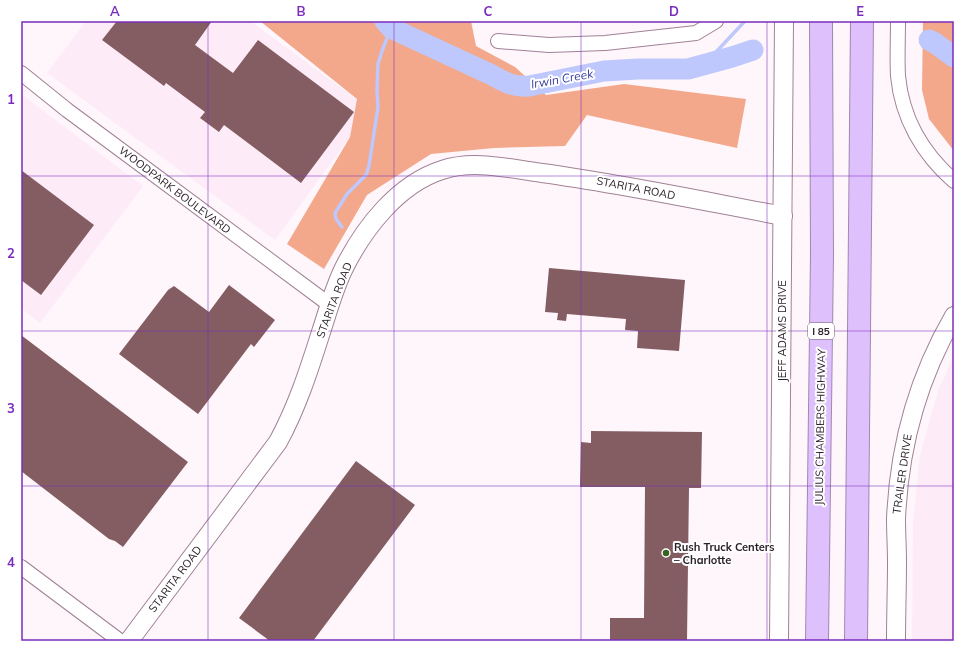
<svg xmlns="http://www.w3.org/2000/svg" width="975" height="662" font-family="Mulish,sans-serif">
  <rect width="100%" height="100%" fill="#fef6fb"/>
  <g fill="#fdebf7">
    <polygon points="86,21 250,21 370,109 275,240 47,73"/>
    <polygon points="21,94 143,186 40,323 21,308"/>
    <polygon points="954,356 954,641 912,641 913,524 920,455 939,388"/>
  </g>
  <g fill="#f3a88b">
    <polygon points="260,21 471,21 476,46 515,67 546,95 624,84 746,99 737,148 587,115 565,146 494,148 431,154 367,195 324,269 287,244 350,137 357,99"/>
    <polygon points="923,21 954,21 954,151 929,119 922,90"/>
  </g>
  <g fill="none" stroke-linecap="round" stroke-linejoin="round">
    <g stroke="#bec8fc" stroke-width="3.5">
      <polyline points="703,66 745,21"/>
      <polyline points="342,227 336,219 335,213 347,194 366,175 369,166 378,107 377,90 378,64 382,51 391,28"/>
    </g>
    <g stroke="#bec8fc" stroke-width="21">
      <path d="M385,21L391,28L408,36L492,75C506,83 513,87 529,86L604,71L638,69H688L732,57L753,50"/>
      <polyline points="929,40 935,43 954,57"/>
    </g>
  </g>
  <g fill="#835d62">
    <polygon points="117,21 212,21 195,45 233,73 258,40 354,112 301,183 224,125 219,132 200,118 205,112 166,83 164,86 102,40"/>
    <polygon points="21,170 94,225 41,295 21,280"/>
    <polygon points="549,268 685,280 679,351 637,348 638,331 625,330 626,319 567,314 566,321 557,320 558,313 545,312"/>
    <polygon points="229,285 275,320 254,347 251,344 198,414 119,354 168,290 174,286 209,312"/>
    <polygon points="21,335 188,462 123,547 115,541 109,539 21,471"/>
    <polygon points="591,431 702,432 701,488 689,488 687,641 610,641 610,618 644,618 645,487 580,487 581,442 591,443"/>
    <polygon points="356,461 415,505 313,641 270,641 239,618"/>
  </g>
  <g fill="none" stroke-linecap="round" stroke-linejoin="round">
    <g stroke="#a18196" stroke-width="16">
      <g id="minor">
        <path d="M898,21C898,39 897,58 898,76C902,118 923,154 954,181"/>
        <polyline points="498,41 549,45 605,43 696,33 716,21"/>
        <polyline points="21,73 67,110 330,305"/>
        <polyline points="21,567 120,641"/>
      </g>
    </g>
    <g stroke="#a18196" stroke-width="20">
      <g id="tertiary">
        <path d="M129,641L278,442C297,407 309,370 321,332C328,311 334,288 344,268C364,228 398,184 442,170C474,159 510,169 542,173C623,184 703,201 783,216"/>
        <polyline points="779,641 784,21"/>
        <path d="M896,641C896,615 897,588 897,562C897,548 896,533 896,519C899,447 918,378 954,316"/>
      </g>
    </g>
    <g stroke="#a088b2" stroke-width="24">
      <g id="motorway">
        <polyline points="817,641 822,255 821,21"/>
        <polyline points="856,641 862,21"/>
      </g>
    </g>
    <use href="#minor" stroke="#fff" stroke-width="14"/>
    <use href="#tertiary" stroke="#fff" stroke-width="18"/>
    <use href="#motorway" stroke="#dec0fd" stroke-width="22"/>
  </g>
  <path fill="none" stroke="#7b2cbf" stroke-width="1" stroke-opacity="0.55" d="M208,21V641M394,21V641M581,21V641M767,21V641M21,176H954M21,331H954M21,486H954"/>
  <circle fill="#396421" stroke="#fff" stroke-width="1.5" cx="666" cy="553" r="4"/>
  <g text-anchor="middle" stroke-width="4" stroke-linejoin="round" paint-order="stroke">
    <rect fill="#fff" stroke="#6b6368" stroke-width="1" x="808" y="323" width="26" height="16" rx="3"/>
    <g font-size="10" font-weight="bold" fill="#2c2028">
      <text x="821" y="335">I 85</text>
    </g>
    <g font-size="11" fill="#2c2028" stroke="#fff">
      <text transform="translate(636 188) rotate(11)" y="4">STARITA ROAD</text>
      <text transform="translate(175 190) rotate(37)" y="4">WOODPARK BOULEVARD</text>
      <text transform="translate(334 300) rotate(-69)" y="4">STARITA ROAD</text>
      <text transform="translate(782 331) rotate(-90)" y="4">JEFF ADAMS DRIVE</text>
      <text transform="translate(820 427) rotate(-89)" y="4">JULIUS CHAMBERS HIGHWAY</text>
      <text transform="translate(902 474) rotate(-82)" y="4">TRAILER DRIVE</text>
      <text transform="translate(175 579) rotate(-53)" y="4">STARITA ROAD</text>
    </g>
    <g font-size="11" font-weight="bold" fill="#2c2028" stroke="#fff" text-anchor="start">
      <text x="674" y="551">Rush Truck Centers<tspan x="674" dy="13">– Charlotte</tspan></text>
    </g>
    <g font-size="12" font-style="italic" fill="#3a3d9d" stroke="#fff">
      <text transform="translate(562 79) rotate(-10)" y="4">Irwin Creek</text>
    </g>
  </g>
  <rect width="975" height="662" fill="none" stroke="#ffffff" stroke-width="44"/>
  <rect x="22" y="22" width="931" height="618" fill="none" stroke="#7b2cbf" stroke-width="1.5"/>
  <g font-size="13" text-anchor="middle" font-weight="bold" fill="#7b2cbf">
    <text x="115" y="16">A</text>
    <text x="301" y="16">B</text>
    <text x="488" y="16">C</text>
    <text x="674" y="16">D</text>
    <text x="860" y="16">E</text>
    <text x="11" y="104">1</text>
    <text x="11" y="258">2</text>
    <text x="11" y="413">3</text>
    <text x="11" y="567">4</text>
  </g>
</svg>
